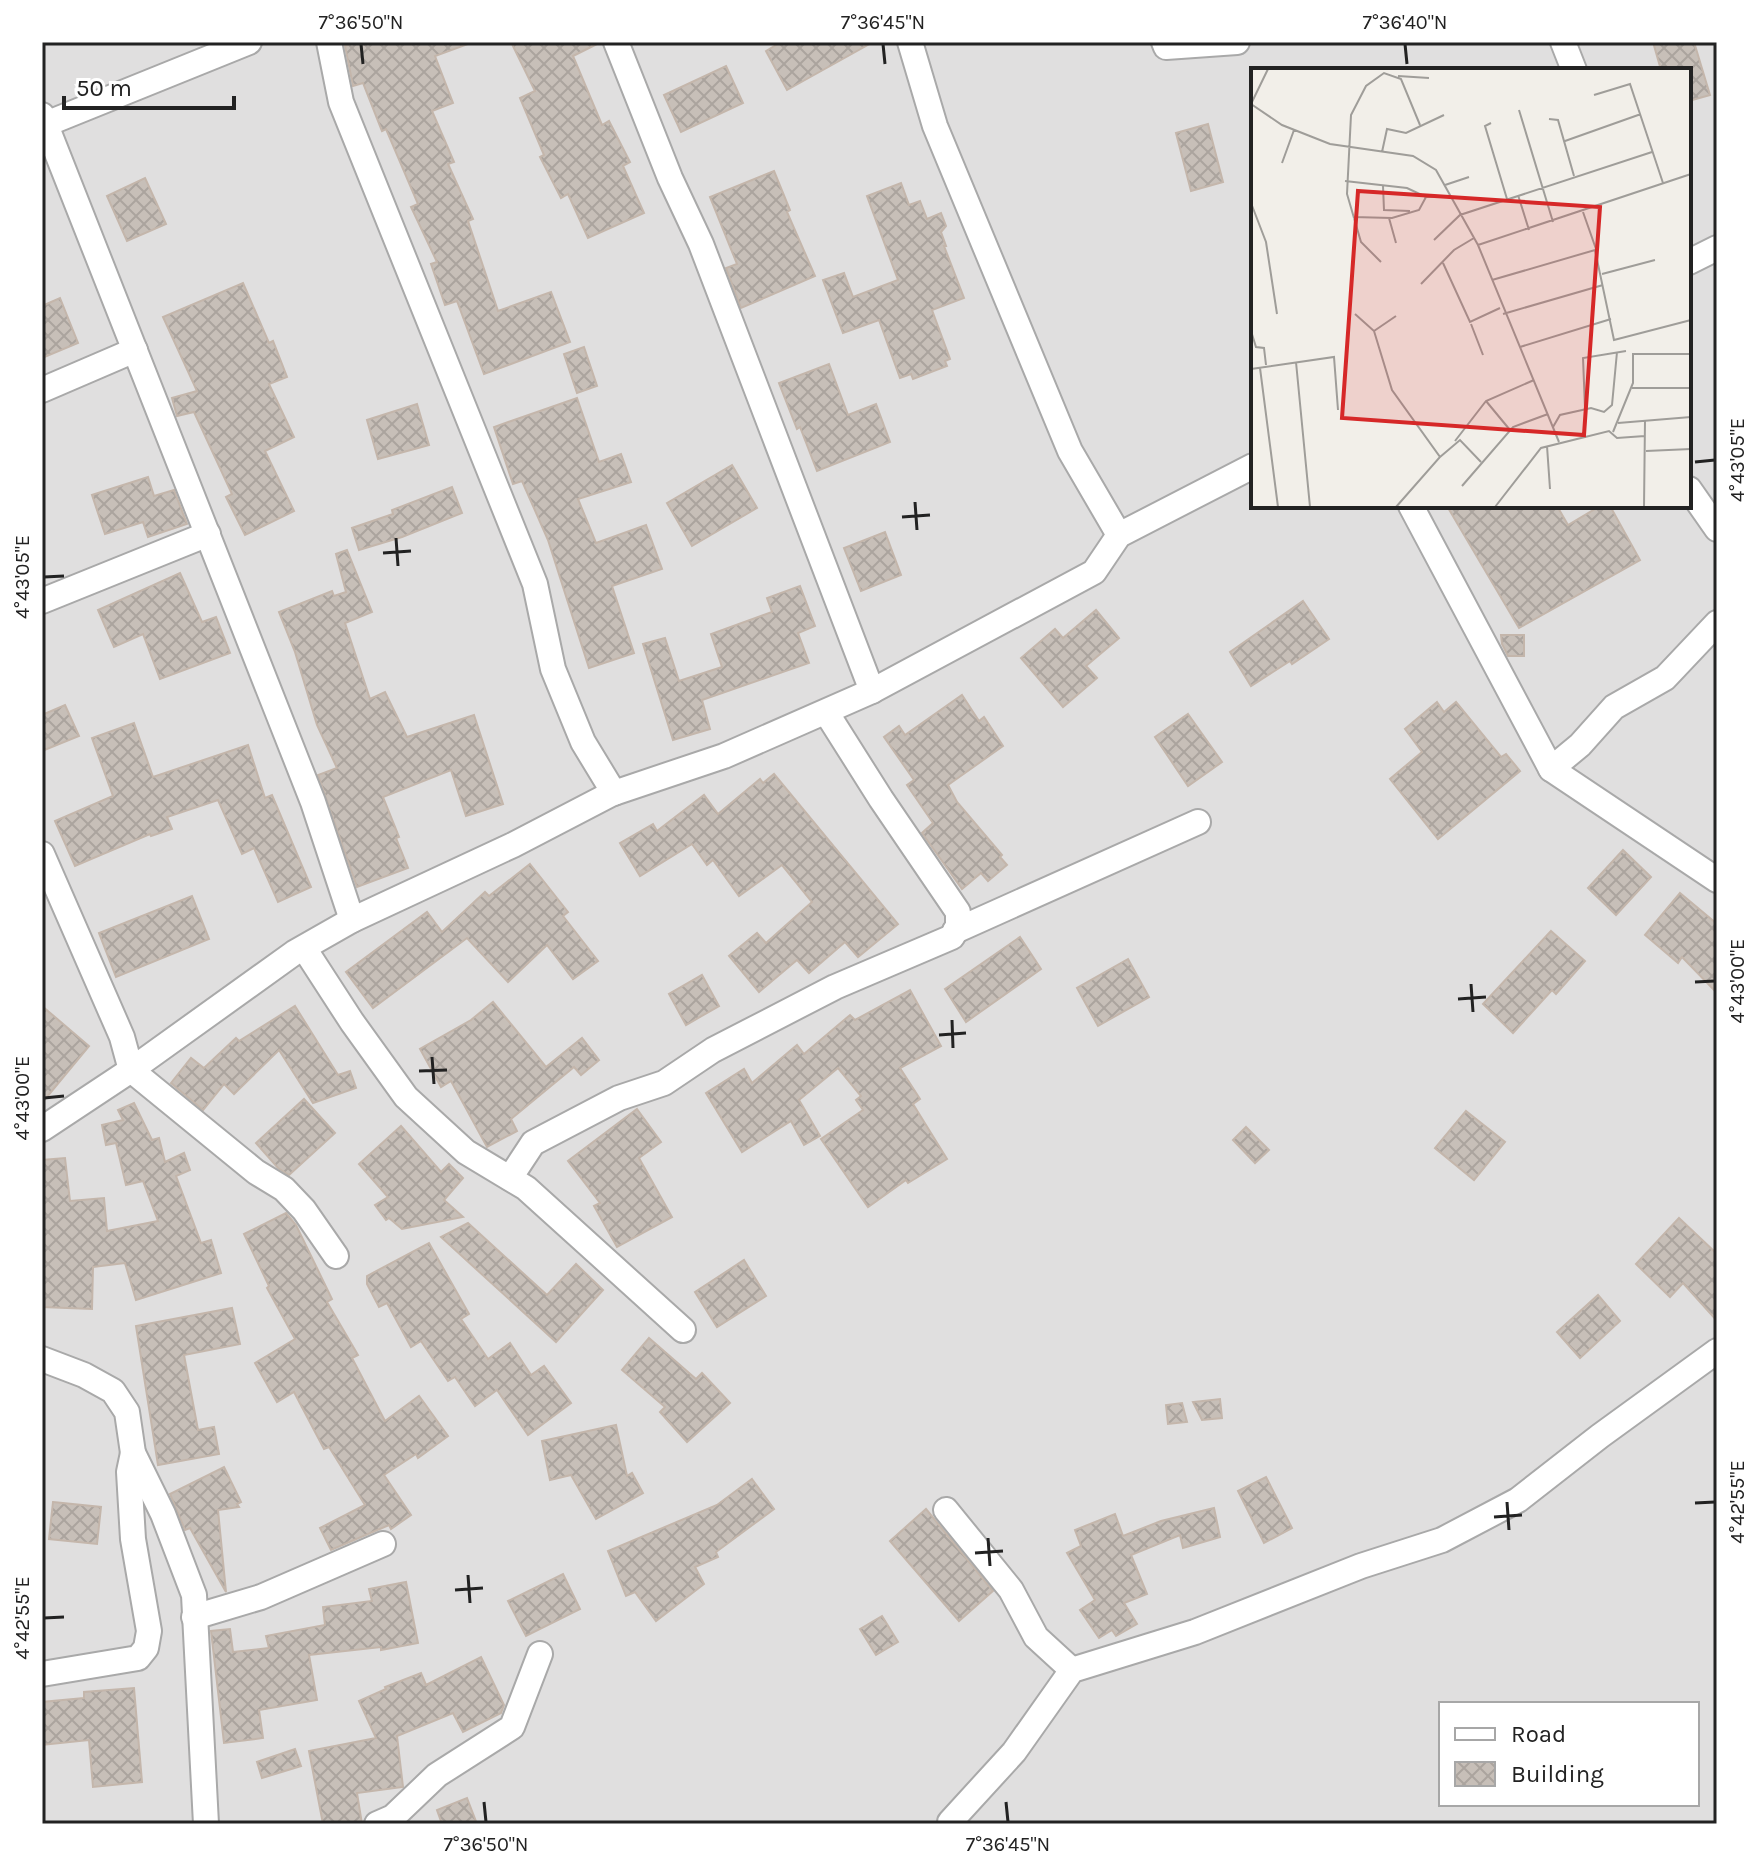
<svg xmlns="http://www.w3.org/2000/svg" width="1759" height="1866" font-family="Karla,sans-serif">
  <defs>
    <pattern id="building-cross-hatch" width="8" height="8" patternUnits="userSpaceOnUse" patternTransform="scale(2)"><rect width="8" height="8" fill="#c7bfb8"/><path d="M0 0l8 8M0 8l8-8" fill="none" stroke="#aba49e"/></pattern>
  </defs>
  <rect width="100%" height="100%" fill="#f2efe9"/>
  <path fill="#e0dfdf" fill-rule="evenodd" d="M42,42H1717V1824H42ZM1253,70H1689V506H1253ZM1441,1704H1697V1804H1441Z"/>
  <g fill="url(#building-cross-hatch)" stroke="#c4b6ab" stroke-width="2">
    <polygon points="356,42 467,42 468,44 435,56 453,103 432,111 454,162 448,164 473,219 468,221 498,311 551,292 570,342 484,374 457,301 445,305 431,264 437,262 411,207 418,204 386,129 382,131 363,83 353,86 345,46"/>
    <polygon points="511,42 601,42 573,56 602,125 609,121 630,162 623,166 644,213 588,238 568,194 561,198 540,157 544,155 520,98 535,91"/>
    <polygon points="781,42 873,42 787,90 766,51"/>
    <polygon points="1653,42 1694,42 1710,95 1689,101 1689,70 1661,70"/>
    <polygon points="726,66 743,103 681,132 664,95"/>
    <polygon points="1208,124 1223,182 1191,191 1176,133"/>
    <polygon points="774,171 790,210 787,212 815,276 741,308 726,268 737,264 710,197"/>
    <polygon points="145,178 166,224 127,241 107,196"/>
    <polygon points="901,183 909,205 920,201 927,219 941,213 946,226 941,232 946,246 944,246 964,298 932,310 950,359 945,361 947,366 913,379 911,374 900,378 879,320 843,333 823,280 844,273 853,297 898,280 867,196"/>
    <polygon points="243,283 269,343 273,341 287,377 269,384 294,437 265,451 294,511 245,535 226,497 232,494 194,412 177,416 172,398 197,391 163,317"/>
    <polygon points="60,298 78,343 42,358 42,306"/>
    <polygon points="584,347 597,386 577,393 564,354"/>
    <polygon points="829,364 848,415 876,404 890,442 817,471 800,427 797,429 779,383"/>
    <polygon points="577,398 599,462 621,454 631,482 578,499 596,543 646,525 662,569 612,586 634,653 589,668 548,540 522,481 513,484 494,427"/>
    <polygon points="417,404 429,445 378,459 367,420"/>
    <polygon points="732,465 757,508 692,546 667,503"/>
    <polygon points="148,477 154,496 174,490 187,524 148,537 143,522 105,534 92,495"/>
    <polygon points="452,487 462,513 402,537 359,550 352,528 393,514 392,510"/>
    <polygon points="1447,506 1557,506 1568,525 1600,506 1610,506 1640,560 1519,628"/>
    <polygon points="885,532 901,575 861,591 844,548"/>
    <polygon points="347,550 372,612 345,623 370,699 385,692 407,737 474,715 503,804 466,816 451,770 383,797 399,837 396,838 408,868 357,887 318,775 337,768 317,725 295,652 279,612 332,591 334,596 346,592 336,554"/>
    <polygon points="180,573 202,622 216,617 230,653 160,679 143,634 114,647 98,610"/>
    <polygon points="800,586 815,626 798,633 809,663 702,700 710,729 673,740 643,644 665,638 679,681 722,667 711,634 772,612 767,598"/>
    <polygon points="1303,601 1329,639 1292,664 1290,661 1251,686 1230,652"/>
    <polygon points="1096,610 1119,638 1086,666 1097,678 1063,707 1021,658 1055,629 1063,638"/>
    <polygon points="1501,635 1524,635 1524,656 1508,656 1502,644"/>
    <polygon points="962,695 979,721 984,717 1003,746 948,785 957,802 1002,855 1000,857 1007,865 988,881 981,873 962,889 922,833 933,823 907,785 914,780 884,737 899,726 905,735"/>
    <polygon points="1437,702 1444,712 1456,702 1501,757 1506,754 1520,771 1438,839 1390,779 1422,752 1405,729"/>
    <polygon points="65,705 79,736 42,751 42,715"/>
    <polygon points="1188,714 1222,762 1188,786 1155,737"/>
    <polygon points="134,723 153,777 248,745 265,798 272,795 311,887 278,902 254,848 242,854 218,800 167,817 172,829 151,836 150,834 75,866 55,821 113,796 92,738"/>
    <polygon points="774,774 898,924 858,957 845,942 809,973 797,960 759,992 729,956 757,933 766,943 812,902 782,865 739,896 713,860 707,865 692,844 640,876 620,843 653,824 657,831 704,795 718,814 760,779 763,783"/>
    <polygon points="1623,850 1651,877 1616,915 1588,888"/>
    <polygon points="530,864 568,912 563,916 598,961 573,979 547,945 508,982 467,938 373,1008 346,972 427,912 442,932 485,892 489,896"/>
    <polygon points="1680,893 1717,924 1717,993 1682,957 1678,963 1645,935"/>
    <polygon points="192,896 209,939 116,977 99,933"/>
    <polygon points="1551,931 1585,961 1556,994 1552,990 1513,1033 1483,1004"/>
    <polygon points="1020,937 1041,969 966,1022 945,989"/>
    <polygon points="1128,959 1149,997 1098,1026 1077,988"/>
    <polygon points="702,975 719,1006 686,1025 669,994"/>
    <polygon points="910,990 941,1046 900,1068 920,1099 913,1104 947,1159 908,1183 906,1180 868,1207 821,1139 863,1110 856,1100 861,1096 838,1068 799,1100 820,1136 804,1145 791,1121 742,1152 706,1093 744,1069 752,1083 797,1045 804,1054 850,1015 855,1020"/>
    <polygon points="493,1002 546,1067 582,1038 599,1060 581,1075 574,1067 511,1119 517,1131 487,1147 451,1081 441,1087 420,1049 471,1020"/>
    <polygon points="42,1006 89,1046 42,1103"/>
    <polygon points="295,1006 338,1075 350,1071 356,1088 313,1103 279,1050 234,1094 224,1084 203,1110 171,1083 191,1058 204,1068 236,1038 239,1041"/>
    <polygon points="304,1099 335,1133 289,1175 278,1168 256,1143"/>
    <polygon points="134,1103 152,1140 159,1138 165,1162 184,1153 190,1170 176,1176 201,1243 211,1240 221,1273 136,1300 125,1263 93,1267 92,1309 42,1307 42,1160 65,1158 70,1201 104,1198 107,1231 158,1221 143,1181 126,1185 116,1143 106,1145 102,1125 123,1120 118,1110"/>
    <polygon points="637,1109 661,1142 639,1158 672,1217 617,1247 594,1206 600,1203 568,1161"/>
    <polygon points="1466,1111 1505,1142 1474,1180 1435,1148"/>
    <polygon points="401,1126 441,1172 449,1164 463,1178 444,1200 463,1217 402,1229 389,1218 386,1220 375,1205 388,1197 359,1164"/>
    <polygon points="1246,1127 1269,1150 1255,1163 1233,1140"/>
    <polygon points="286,1213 296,1225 332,1299 327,1302 358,1355 352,1358 385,1421 419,1396 448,1436 418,1458 416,1454 384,1475 411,1515 391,1529 389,1525 331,1550 320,1528 365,1505 329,1447 324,1449 294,1392 277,1402 255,1363 295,1339 267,1288 269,1286 244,1234"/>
    <polygon points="1679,1218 1717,1254 1717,1321 1683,1283 1670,1297 1636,1264"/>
    <polygon points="468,1223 547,1295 576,1264 603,1290 556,1342 441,1237"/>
    <polygon points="429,1243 469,1314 461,1319 488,1359 510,1343 531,1375 544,1366 571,1403 528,1435 497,1390 475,1406 455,1377 448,1381 421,1341 411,1347 387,1303 379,1307 367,1284 367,1276"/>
    <polygon points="744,1260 766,1296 717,1327 695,1292"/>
    <polygon points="1598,1295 1620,1321 1580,1358 1557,1332"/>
    <polygon points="232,1308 240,1344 184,1355 198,1430 214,1427 219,1454 158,1465 136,1326"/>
    <polygon points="649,1338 696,1379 702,1373 730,1403 687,1442 660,1412 665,1407 622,1370"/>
    <polygon points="1220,1399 1222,1418 1202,1420 1193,1402"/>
    <polygon points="1182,1403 1187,1422 1168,1424 1166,1405"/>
    <polygon points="616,1425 627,1476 632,1473 643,1493 596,1519 571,1475 550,1480 542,1441"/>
    <polygon points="224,1467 241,1502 237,1504 239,1507 218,1510 226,1592 190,1528 185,1530 170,1494"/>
    <polygon points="1266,1477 1292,1528 1264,1543 1238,1491"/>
    <polygon points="752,1479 774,1509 716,1552 718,1557 695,1567 704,1584 656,1621 635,1592 626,1596 608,1551 717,1505"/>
    <polygon points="53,1502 101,1507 97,1544 49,1539"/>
    <polygon points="1214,1508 1220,1537 1183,1548 1180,1535 1131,1555 1147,1594 1124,1603 1137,1624 1116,1636 1112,1630 1099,1638 1080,1610 1095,1600 1067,1553 1081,1546 1075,1530 1115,1514 1123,1536 1161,1521"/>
    <polygon points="926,1509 993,1591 959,1621 890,1541"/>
    <polygon points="563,1574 580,1609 526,1636 508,1601"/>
    <polygon points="406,1582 418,1643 381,1650 381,1647 309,1655 317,1700 259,1710 263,1738 224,1743 211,1631 230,1629 233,1652 269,1648 266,1636 325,1625 323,1607 372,1601 369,1589"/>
    <polygon points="882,1616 898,1642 876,1655 860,1629"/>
    <polygon points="481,1657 504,1705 501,1713 463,1732 453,1713 397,1736 403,1787 357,1793 362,1824 323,1824 309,1751 376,1738 359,1701 386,1689 385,1687 421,1673 426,1685"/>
    <polygon points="134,1688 142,1782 93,1787 89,1740 42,1745 42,1702 84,1698 84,1692"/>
    <polygon points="295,1749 301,1766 262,1778 257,1762"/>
    <polygon points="467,1798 477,1824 442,1824 437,1810"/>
  </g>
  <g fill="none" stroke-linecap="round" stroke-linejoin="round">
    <g stroke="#a9a9a9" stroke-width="28">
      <g id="minor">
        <polyline points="329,42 341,102 535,584 553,669 583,742 614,793"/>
        <polyline points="616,42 670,178 701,244 872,691"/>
        <polyline points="910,42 935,126 1070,451 1119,535"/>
        <polyline points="1164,42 1166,47 1237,42"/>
        <polyline points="1563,42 1574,70"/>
        <polyline points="42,115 313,802 352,920"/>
        <polyline points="46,124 249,42"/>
        <polyline points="1689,262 1717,248"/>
        <polyline points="42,390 135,350"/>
        <polyline points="1689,489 1717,529"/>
        <polyline points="1411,506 1551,769 1717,880"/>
        <polyline points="42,601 208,534"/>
        <polyline points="1551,769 1580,745 1614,707 1665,678 1717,623"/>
        <polyline points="42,854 122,1037 131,1070 256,1172 284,1189 304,1210 336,1256"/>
        <polyline points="955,931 1198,822"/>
        <polyline points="304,948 352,1022 406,1097 466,1152 526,1188 683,1330"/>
        <polyline points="42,1129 131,1070 294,953 352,920 513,845 611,794 724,756 872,691 1094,572 1119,535 1253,466"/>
        <polyline points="510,1178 533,1143 619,1098 664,1083 713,1050 835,987 952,937 958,926 958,912 881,799 826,712"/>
        <polyline points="42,1359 84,1375 113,1391 127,1412 133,1453 163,1514 194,1595 206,1824"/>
        <polyline points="946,1510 1011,1590 1036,1637 1072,1670"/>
        <polyline points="194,1617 261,1597 383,1544"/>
        <polyline points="42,1674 138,1658 146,1648 149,1631 133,1539 129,1472 133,1453"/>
        <polyline points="950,1822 1014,1752 1072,1670 1195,1632 1361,1566 1442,1540 1518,1500 1600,1436 1717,1351"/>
        <polyline points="377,1824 393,1817 437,1775 512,1727 540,1654"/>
      </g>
    </g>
    <use href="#minor" stroke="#fff" stroke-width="24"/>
  </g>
  <path fill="none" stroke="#222" stroke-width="3" d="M361,44L363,64M883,44L885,64M1405,44L1407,64M1695,462L1715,460M915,502L917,530M902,517L930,515M396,538L398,566M383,553L411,551M44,577L64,576M1695,982L1715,981M1471,984L1473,1012M1458,999L1486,997M952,1020L953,1048M939,1035L966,1033M432,1057L434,1084M419,1071L447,1070M44,1098L64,1096M1507,1502L1509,1530M1695,1503L1715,1502M1494,1517L1522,1515M988,1538L990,1566M975,1553L1003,1551M468,1575L470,1603M455,1590L483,1588M44,1618L64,1617M484,1802L486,1822M1006,1802L1008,1822"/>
  <g transform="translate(1251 68)">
    <rect width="440" height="440" fill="#f2efe9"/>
    <path fill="none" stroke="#9f9d99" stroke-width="2" d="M147,8L178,10M343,27L379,16L412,115M0,36L31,57L79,76L162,88L185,102L227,177L308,374M0,36L17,1M268,42L302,154M298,51L307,52L323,108M240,55L234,58L256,131M314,73L390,46M131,84L136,61L155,65L193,47M31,95L43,62M94,113L156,120L175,129L198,128M194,117L218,109M132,118L133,142L159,143M267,127L278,162M0,135L15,174L26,246M332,144L345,181M102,149L141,150L168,142L175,129M138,150L145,175M183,172L209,147L401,84M227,177L440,106M130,194L110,174L96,126L100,47L115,18L133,5L150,11L169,57M192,195L219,254L249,240M351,206L404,192M241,212L344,182L363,272L440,252M170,216L203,182L223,170M104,246L123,263L141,322L189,389L145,439M252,246L352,217M220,256L232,287M0,263L5,279L13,280L15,297M123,263L145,248M269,279L360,251M45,294L59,439M9,300L27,439M0,301L83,289L87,342M381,320H440M235,333L259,362M334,340L332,290L375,283M367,355L440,349M302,359L309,347L340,340L353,344L361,337L366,284M362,364L382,315V286H440M204,373L235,333L283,312M296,378L299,421M395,383L440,381M189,389L209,372L230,394M211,418L262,359L297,346M244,439L290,380L358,363L366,370L394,368M393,439L394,352"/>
    <path fill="#d62828" fill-opacity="0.15" stroke="#d62828" stroke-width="4" d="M107,123L349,139L333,367L91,350Z"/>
    <rect width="440" height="440" fill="none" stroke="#222" stroke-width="4"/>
  </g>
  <rect width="1759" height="1866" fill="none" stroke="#ffffff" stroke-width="88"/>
  <rect x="1439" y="1702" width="260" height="104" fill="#ffffff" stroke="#a7a7a7" stroke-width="2"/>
  <rect x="1455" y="1728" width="40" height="12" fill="#ffffff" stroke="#a7a7a7" stroke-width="2"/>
  <text x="1511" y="1742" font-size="24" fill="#222222">Road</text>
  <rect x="1455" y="1762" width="40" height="24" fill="url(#building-cross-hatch)" stroke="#a7a7a7" stroke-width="2"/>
  <text x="1511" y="1782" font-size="24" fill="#222222">Building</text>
  <path d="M64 96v12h170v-12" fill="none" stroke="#222222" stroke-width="4"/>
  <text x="76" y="96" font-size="24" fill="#222222" stroke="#ffffff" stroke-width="6" paint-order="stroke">50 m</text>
  <rect x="44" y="44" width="1671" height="1778" fill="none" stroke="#222" stroke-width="3"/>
  <g font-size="20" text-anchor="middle" fill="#222">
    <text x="361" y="29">7°36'50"N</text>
    <text x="883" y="29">7°36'45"N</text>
    <text x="1405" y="29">7°36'40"N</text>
    <text transform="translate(1737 460) rotate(-90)" y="7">4°43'05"E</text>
    <text transform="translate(22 577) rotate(-90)" y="7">4°43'05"E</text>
    <text transform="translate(1737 981) rotate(-90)" y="7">4°43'00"E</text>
    <text transform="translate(22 1098) rotate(-90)" y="7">4°43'00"E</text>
    <text transform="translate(1737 1502) rotate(-90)" y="7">4°42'55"E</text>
    <text transform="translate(22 1618) rotate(-90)" y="7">4°42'55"E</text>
    <text x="486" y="1851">7°36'50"N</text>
    <text x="1008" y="1851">7°36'45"N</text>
  </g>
</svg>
